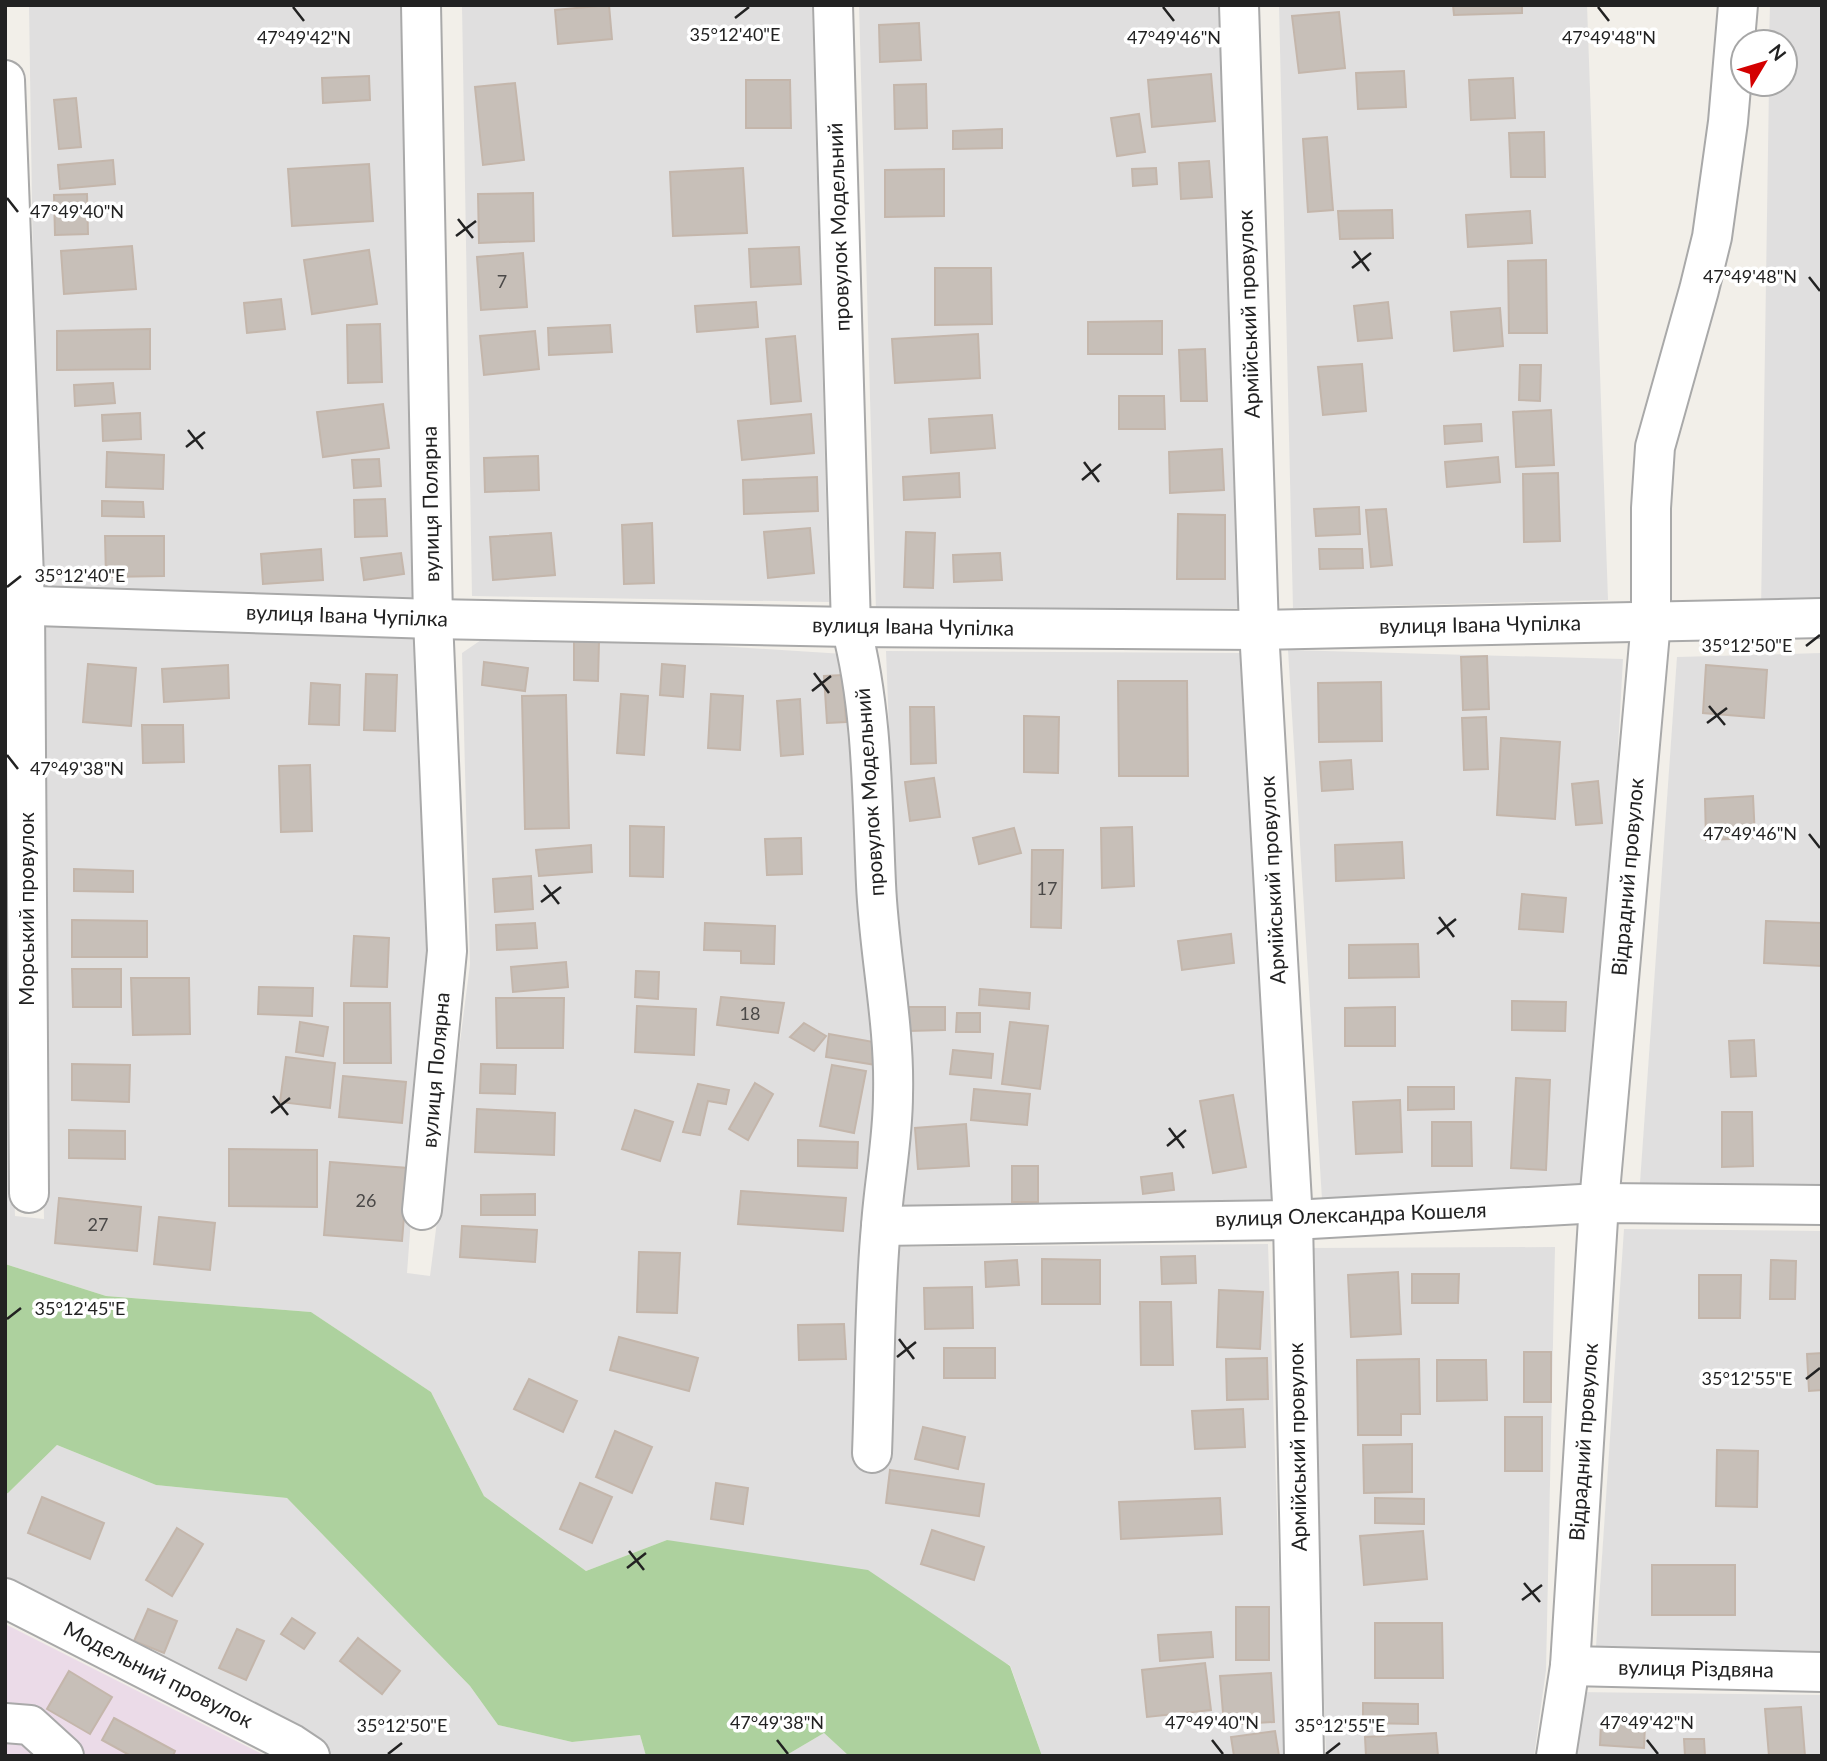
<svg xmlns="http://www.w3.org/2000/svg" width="1827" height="1761" font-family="Lato,sans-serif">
  <rect width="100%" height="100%" fill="#f2efe9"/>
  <g fill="#e0dfdf">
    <polygon points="29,5 407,5 417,607 38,596"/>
    <polygon points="462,5 812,5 829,602 472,596"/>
    <polygon points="859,5 1220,5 1238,608 876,611"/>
    <polygon points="1279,5 1587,5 1608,600 1293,608"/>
    <polygon points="1770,5 1822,5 1822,609 1761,611 1769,84 1785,84 1785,42 1769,42"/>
    <polygon points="32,626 423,632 431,949 407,1273 430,1276 470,964 462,653 484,638 624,640 844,654 885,1082 854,1450 892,1456 899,1247 1268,1244 1285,1756 1042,1756 1010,1665 667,1540 586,1571 484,1496 431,1392 311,1312 106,1296 5,1264 5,940 15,1216 44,1219"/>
    <polygon points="1288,650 1623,659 1593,1191 1322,1199"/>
    <polygon points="886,651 1240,653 1272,1200 900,1206 896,912"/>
    <polygon points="1822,653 1822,1184 1640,1183 1677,657"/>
    <polygon points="1624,1229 1822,1231 1822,1651 1596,1647"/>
    <polygon points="1555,1247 1546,1670 1534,1756 1326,1756 1308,1248"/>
    <polygon points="57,1445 156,1485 287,1498 470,1686 498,1725 572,1742 640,1735 646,1756 327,1756 5,1586 5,1494 8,1493"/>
    <polygon points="1575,1692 1822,1695 1822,1756 1567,1756"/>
    <polygon points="824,1733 849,1756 785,1756"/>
  </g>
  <polygon fill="#ebdbe8" points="5,1624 266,1756 5,1756"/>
  <polygon fill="#add19e" points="5,1264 106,1296 311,1312 431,1392 484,1496 586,1571 667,1540 868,1570 1010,1666 1042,1756 849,1756 824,1733 785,1756 646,1756 640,1735 572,1742 498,1725 470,1686 287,1498 156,1485 57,1445 8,1493 5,1494"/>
  <g fill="#c7bfb8" stroke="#c4b6ab" stroke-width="2">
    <polygon points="609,5 612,39 558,44 555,10"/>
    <polygon points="1453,5 1522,5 1522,13 1454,15"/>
    <polygon points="1339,12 1345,68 1299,73 1292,16"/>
    <polygon points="919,23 921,60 880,62 879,25"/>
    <polygon points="1404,71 1406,107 1358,109 1356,73"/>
    <polygon points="1211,74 1215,121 1152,127 1148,80"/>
    <polygon points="369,76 370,100 323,103 322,78"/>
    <polygon points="1513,78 1515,118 1471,120 1469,80"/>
    <polygon points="746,80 790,80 791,128 746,128"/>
    <polygon points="515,83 524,160 483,165 475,87"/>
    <polygon points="926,84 927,128 895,129 894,85"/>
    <polygon points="76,98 81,147 59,149 54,100"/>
    <polygon points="1139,114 1145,152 1117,156 1111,118"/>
    <polygon points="1002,129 1002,148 953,149 953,131"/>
    <polygon points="1544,132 1545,177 1511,177 1509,133"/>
    <polygon points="1327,137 1333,210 1308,212 1303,139"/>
    <polygon points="113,160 115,184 60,189 58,165"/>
    <polygon points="1209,161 1212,197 1181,199 1179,163"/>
    <polygon points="369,164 373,221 292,226 288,169"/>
    <polygon points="743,168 747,233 673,236 670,172"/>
    <polygon points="1156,168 1157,184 1133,186 1132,169"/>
    <polygon points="944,169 944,216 885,217 885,170"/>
    <polygon points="533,193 534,241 479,243 478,194"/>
    <polygon points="87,194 88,234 55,235 54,195"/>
    <polygon points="1392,210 1393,238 1340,239 1338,211"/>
    <polygon points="1530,211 1532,243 1468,247 1466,215"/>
    <polygon points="132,246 136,289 64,294 61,251"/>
    <polygon points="799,247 801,284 751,287 749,249"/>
    <polygon points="369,250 377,304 312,314 304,260"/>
    <polygon points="523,253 527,307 481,310 477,257"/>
    <polygon points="1546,260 1547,333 1509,333 1508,261"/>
    <polygon points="935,268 991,268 992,324 935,325"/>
    <polygon points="281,299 285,329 247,333 244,303"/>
    <polygon points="756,302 758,327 697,332 695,306"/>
    <polygon points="1388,302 1392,338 1358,341 1354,306"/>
    <polygon points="1500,308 1503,346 1454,351 1451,312"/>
    <polygon points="1162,321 1162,354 1088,354 1088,322"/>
    <polygon points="380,324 382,382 348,383 347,325"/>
    <polygon points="610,325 612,352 549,355 548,328"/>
    <polygon points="150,329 150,369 57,370 57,331"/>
    <polygon points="535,331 539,369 484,375 480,336"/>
    <polygon points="978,334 980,378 895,383 892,339"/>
    <polygon points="795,336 801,401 771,404 766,339"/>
    <polygon points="1205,349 1207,401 1181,401 1179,350"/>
    <polygon points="1362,364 1366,411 1323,415 1318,367"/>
    <polygon points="1520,365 1541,365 1540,401 1519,400"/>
    <polygon points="113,383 115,403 75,406 74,385"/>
    <polygon points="1119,396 1164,396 1165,429 1119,429"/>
    <polygon points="383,404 389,448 323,457 317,412"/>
    <polygon points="1551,410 1554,465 1516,467 1513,412"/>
    <polygon points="140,413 141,439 103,441 102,415"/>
    <polygon points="811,414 814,453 742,460 738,421"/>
    <polygon points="992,415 995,448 931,453 929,419"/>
    <polygon points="1481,424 1482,441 1445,444 1444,426"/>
    <polygon points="1222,449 1224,490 1170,493 1169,452"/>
    <polygon points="107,452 164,455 163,489 106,487"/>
    <polygon points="538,456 539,490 485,492 484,458"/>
    <polygon points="1498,457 1500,482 1447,487 1445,462"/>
    <polygon points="379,459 381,486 354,488 352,460"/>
    <polygon points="959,473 960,497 904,500 903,477"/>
    <polygon points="1558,473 1560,541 1524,542 1523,474"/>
    <polygon points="817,477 818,511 744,514 743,480"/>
    <polygon points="385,499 387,536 355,537 354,500"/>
    <polygon points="102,501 143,502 144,517 102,516"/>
    <polygon points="1359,507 1360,534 1316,536 1314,509"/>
    <polygon points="1386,509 1392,565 1371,567 1366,510"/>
    <polygon points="1178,514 1225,515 1225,579 1177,579"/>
    <polygon points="652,523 654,583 624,584 622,525"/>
    <polygon points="810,528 814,573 768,578 764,532"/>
    <polygon points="906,532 935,533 933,588 904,587"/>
    <polygon points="551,533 555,575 493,580 490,537"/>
    <polygon points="105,536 164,536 164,576 106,577"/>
    <polygon points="321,549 323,580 263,584 261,554"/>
    <polygon points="1319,549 1362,549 1363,568 1320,569"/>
    <polygon points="401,553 404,574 364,580 361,558"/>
    <polygon points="1000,553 1002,580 954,582 953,555"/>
    <polygon points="574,640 599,641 598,681 574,680"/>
    <polygon points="1487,656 1489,709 1463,710 1461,657"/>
    <polygon points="484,662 528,668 525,691 482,685"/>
    <polygon points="88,664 136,668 131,726 83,722"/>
    <polygon points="662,664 685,666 683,697 660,695"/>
    <polygon points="228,665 229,698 164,702 162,669"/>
    <polygon points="1706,665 1767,670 1764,718 1703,713"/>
    <polygon points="366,674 397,675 395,731 364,730"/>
    <polygon points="843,675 846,722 827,723 824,676"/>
    <polygon points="1118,681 1187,681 1188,776 1119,776"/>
    <polygon points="1381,682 1382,741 1319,742 1318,683"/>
    <polygon points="311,683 340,685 339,725 309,724"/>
    <polygon points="621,694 648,696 644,755 617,753"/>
    <polygon points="711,694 743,696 740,750 708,748"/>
    <polygon points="566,695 569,828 525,829 522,696"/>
    <polygon points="800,699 803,754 781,756 777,701"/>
    <polygon points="910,707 934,707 936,763 911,764"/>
    <polygon points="1024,716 1059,717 1058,773 1024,772"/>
    <polygon points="1486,717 1488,769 1464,770 1462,718"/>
    <polygon points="142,725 183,725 184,762 143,763"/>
    <polygon points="1501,738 1560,742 1555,819 1497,815"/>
    <polygon points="1351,760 1353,789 1322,791 1320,762"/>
    <polygon points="310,765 312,831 281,832 279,766"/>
    <polygon points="934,778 940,817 910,821 905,782"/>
    <polygon points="1598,781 1602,823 1576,825 1572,784"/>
    <polygon points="1753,796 1755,838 1706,840 1705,799"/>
    <polygon points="630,826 664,827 663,877 630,876"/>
    <polygon points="1132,827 1134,886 1102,888 1101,828"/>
    <polygon points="1014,828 1021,853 979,864 973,838"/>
    <polygon points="801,838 802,874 767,875 765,839"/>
    <polygon points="1402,842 1404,878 1336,881 1335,845"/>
    <polygon points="591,845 592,872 539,876 536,850"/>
    <polygon points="1032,850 1063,850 1061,928 1031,927"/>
    <polygon points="74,869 133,871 133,892 74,891"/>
    <polygon points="531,876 533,909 495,912 493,879"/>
    <polygon points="1522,894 1566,898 1563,932 1519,929"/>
    <polygon points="72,920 147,921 147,957 72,957"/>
    <polygon points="1766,921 1822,923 1822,966 1764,963"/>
    <polygon points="535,923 537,948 497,950 496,925"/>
    <polygon points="705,923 775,926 774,964 741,963 741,951 704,950"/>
    <polygon points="1231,934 1234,963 1182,970 1178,941"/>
    <polygon points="354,936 389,938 387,987 351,986"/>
    <polygon points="1418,944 1419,977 1349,978 1349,945"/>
    <polygon points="566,962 568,987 513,992 511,967"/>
    <polygon points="72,969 121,969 121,1007 73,1007"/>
    <polygon points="636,971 659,972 658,999 635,997"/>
    <polygon points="131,978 189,978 190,1034 133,1035"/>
    <polygon points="259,987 313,988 312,1016 258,1014"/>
    <polygon points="980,989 1030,993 1029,1009 979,1005"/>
    <polygon points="721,997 784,1003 778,1033 717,1025"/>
    <polygon points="496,998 564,998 563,1048 497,1048"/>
    <polygon points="1512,1001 1566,1002 1565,1031 1512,1030"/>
    <polygon points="344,1003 390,1003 391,1063 344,1063"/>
    <polygon points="637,1006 696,1009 694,1055 635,1052"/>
    <polygon points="908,1007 945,1007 945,1030 908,1031"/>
    <polygon points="1395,1007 1395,1046 1345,1046 1345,1008"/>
    <polygon points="957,1013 980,1013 980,1032 956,1032"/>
    <polygon points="300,1022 328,1027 323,1056 296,1052"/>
    <polygon points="1010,1022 1048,1026 1040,1089 1002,1084"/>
    <polygon points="804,1023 826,1036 814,1051 790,1037"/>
    <polygon points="829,1034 879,1043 876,1065 826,1057"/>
    <polygon points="1754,1040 1756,1076 1731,1077 1729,1041"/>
    <polygon points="953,1050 993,1054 991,1078 950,1074"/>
    <polygon points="286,1057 335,1063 330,1108 280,1102"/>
    <polygon points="72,1064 130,1065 129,1102 72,1100"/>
    <polygon points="481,1064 516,1065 515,1094 480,1093"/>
    <polygon points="832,1065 866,1071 854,1133 820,1126"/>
    <polygon points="343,1076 406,1082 402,1123 339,1117"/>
    <polygon points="1516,1078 1550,1080 1546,1170 1511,1168"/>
    <polygon points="755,1083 773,1094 748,1140 729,1129"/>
    <polygon points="698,1084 729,1090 726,1104 708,1101 700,1135 683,1132"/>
    <polygon points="1408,1087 1454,1087 1454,1109 1408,1110"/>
    <polygon points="974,1089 1030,1094 1027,1125 971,1120"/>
    <polygon points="1233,1095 1246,1167 1213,1173 1200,1101"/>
    <polygon points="1400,1100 1402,1152 1356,1154 1353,1102"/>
    <polygon points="477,1109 555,1113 554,1155 475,1152"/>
    <polygon points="635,1110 673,1122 660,1161 622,1149"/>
    <polygon points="1722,1112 1752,1112 1753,1166 1722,1167"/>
    <polygon points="1432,1122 1471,1122 1472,1166 1432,1166"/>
    <polygon points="966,1124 969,1166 918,1169 915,1128"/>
    <polygon points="69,1130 125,1131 125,1159 69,1158"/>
    <polygon points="798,1140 858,1142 857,1168 798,1166"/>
    <polygon points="229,1149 317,1150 317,1207 229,1206"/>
    <polygon points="330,1162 408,1168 402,1241 324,1235"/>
    <rect x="1012" y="1166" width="26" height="36"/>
    <polygon points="1172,1173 1174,1190 1143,1194 1141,1177"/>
    <polygon points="741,1191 846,1198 843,1231 738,1224"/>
    <polygon points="535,1194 535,1215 481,1215 481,1195"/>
    <polygon points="59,1198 141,1207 137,1251 55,1243"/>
    <polygon points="159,1217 215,1223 210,1270 154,1264"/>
    <polygon points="462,1226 537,1230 535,1262 460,1257"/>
    <polygon points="639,1252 680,1253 677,1313 637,1312"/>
    <polygon points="1195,1256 1196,1283 1162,1284 1161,1257"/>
    <polygon points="1042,1259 1100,1260 1100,1304 1042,1304"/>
    <polygon points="1017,1260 1019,1285 986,1287 985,1262"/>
    <polygon points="1771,1260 1796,1261 1795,1299 1770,1299"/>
    <polygon points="1398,1272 1401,1334 1351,1337 1348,1275"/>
    <polygon points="1412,1274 1459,1274 1458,1303 1412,1303"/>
    <polygon points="1699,1275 1741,1275 1740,1318 1699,1318"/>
    <polygon points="972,1287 973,1328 925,1329 924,1288"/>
    <polygon points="1219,1290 1263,1292 1260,1349 1217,1347"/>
    <polygon points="1140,1302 1171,1302 1173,1365 1141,1365"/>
    <polygon points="844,1324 846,1359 799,1360 798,1325"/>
    <polygon points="619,1337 698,1358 689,1391 610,1370"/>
    <rect x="944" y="1348" width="51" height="30"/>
    <rect x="1524" y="1352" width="27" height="50"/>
    <polygon points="1822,1353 1822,1390 1809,1391 1807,1354"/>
    <polygon points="1267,1358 1268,1399 1227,1400 1226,1359"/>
    <polygon points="1419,1359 1420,1414 1401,1414 1401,1435 1358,1435 1357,1360"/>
    <polygon points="1437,1360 1486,1360 1487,1400 1437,1401"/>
    <polygon points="529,1379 577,1401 563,1432 514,1409"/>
    <polygon points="1243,1409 1245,1447 1195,1449 1192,1411"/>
    <rect x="1505" y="1417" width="37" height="54"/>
    <polygon points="923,1427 965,1437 958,1469 915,1459"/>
    <polygon points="615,1431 652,1447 632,1493 596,1477"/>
    <polygon points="1412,1444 1412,1492 1364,1493 1363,1445"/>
    <polygon points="1717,1450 1758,1451 1757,1507 1716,1506"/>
    <polygon points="890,1470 984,1484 979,1516 886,1503"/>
    <polygon points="580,1483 612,1497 592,1543 560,1529"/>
    <polygon points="716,1483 748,1488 743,1524 711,1519"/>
    <polygon points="42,1497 104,1523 90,1559 28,1533"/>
    <polygon points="1220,1498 1222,1534 1121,1539 1119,1502"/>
    <polygon points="1375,1498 1424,1499 1424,1524 1375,1523"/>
    <polygon points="177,1528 203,1544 172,1596 146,1580"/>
    <polygon points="932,1530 984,1547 974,1580 921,1564"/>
    <polygon points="1423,1531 1427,1579 1364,1585 1360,1536"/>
    <rect x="1652" y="1565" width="83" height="50"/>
    <rect x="1236" y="1607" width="33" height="53"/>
    <polygon points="148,1609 177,1621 164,1653 134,1641"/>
    <polygon points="292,1618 315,1633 304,1649 281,1634"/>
    <polygon points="1375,1623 1442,1623 1443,1678 1375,1678"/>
    <polygon points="237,1629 264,1641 246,1680 219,1668"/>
    <polygon points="1211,1632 1213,1657 1160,1661 1158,1635"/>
    <polygon points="358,1638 400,1671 382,1694 340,1661"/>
    <polygon points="1205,1663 1211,1710 1147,1717 1142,1670"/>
    <polygon points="69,1671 112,1697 90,1734 47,1709"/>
    <polygon points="1271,1673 1274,1722 1224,1725 1220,1676"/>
    <polygon points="1363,1703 1418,1704 1418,1724 1363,1723"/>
    <polygon points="1801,1707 1805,1756 1769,1756 1765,1709"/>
    <polygon points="114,1718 175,1751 173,1756 131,1756 102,1740"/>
    <polygon points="1601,1723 1645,1725 1644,1748 1600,1745"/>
    <polygon points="1275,1731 1279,1756 1234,1756 1231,1737"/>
    <polygon points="1436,1733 1438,1756 1366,1756 1365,1737"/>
    <polygon points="1684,1739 1704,1739 1705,1756 1685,1756"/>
  </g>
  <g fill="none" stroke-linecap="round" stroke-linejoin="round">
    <g stroke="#a9a9a9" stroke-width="42">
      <g id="minor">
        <polyline points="421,5 433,619 447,951 422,1210"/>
        <path d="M833,5L851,627C873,711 872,798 876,884C879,954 895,1024 893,1095C893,1139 884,1182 881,1226C874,1301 875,1378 872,1453"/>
        <polyline points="1239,5 1259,630 1293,1220 1304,1756"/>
        <polyline points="5,80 25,604 29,1193"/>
        <polyline points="5,605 433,619 851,627 1259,630 1822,618"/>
        <polyline points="881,1226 1293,1220 1599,1203 1822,1205"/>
        <polyline points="5,1598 292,1744 310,1756"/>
        <polyline points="1570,1666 1822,1672"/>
        <polyline points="5,1723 30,1725 64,1756"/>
        <polyline points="1556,1756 1570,1666 1599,1203 1651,621 1651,508 1655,447 1699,290 1712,237 1728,122 1738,5"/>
      </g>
    </g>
    <use href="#minor" stroke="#fff" stroke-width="38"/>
  </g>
  <path fill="none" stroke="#222" stroke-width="2.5" d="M293,7L304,21M1163,7L1174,21M1598,7L1609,21M735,18L749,7M7,198L18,212M458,219L473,238M456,236L476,221M1354,251L1369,271M1352,268L1371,253M1809,277L1820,291M188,430L203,449M186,447L205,432M1084,462L1099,482M1082,480L1101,464M7,587L21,576M1806,646L1820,635M814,673L829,693M812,691L831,676M1709,706L1725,725M1707,723L1727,708M7,755L18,769M1809,834L1820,848M544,885L559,904M541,902L561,887M1439,917L1454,937M1437,934L1456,919M273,1096L288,1115M271,1113L290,1098M1169,1128L1184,1148M1167,1146L1186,1130M7,1319L21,1308M899,1339L914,1359M897,1357L916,1342M1806,1379L1820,1368M629,1551L644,1570M627,1568L646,1553M1524,1583L1540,1602M1522,1600L1542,1585M777,1740L788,1754M1212,1740L1223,1754M1647,1740L1658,1754M388,1754L402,1743M1326,1754L1340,1743"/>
  <g text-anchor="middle" stroke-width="7" stroke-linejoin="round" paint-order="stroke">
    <g font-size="18" fill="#4b4948">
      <text x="502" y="288">7</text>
      <text x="1047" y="895">17</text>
      <text x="750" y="1020">18</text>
      <text x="366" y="1207">26</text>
      <text x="98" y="1231">27</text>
    </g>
    <g font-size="21" fill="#222" stroke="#fff">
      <text transform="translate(839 227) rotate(-92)" y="7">провулок Модельний</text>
      <text transform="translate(1249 314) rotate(-92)" y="7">Армійський провулок</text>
      <text transform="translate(431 504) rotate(-91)" y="7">вулиця Полярна</text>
      <text transform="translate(347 616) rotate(2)" y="7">вулиця Івана Чупілка</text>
      <text transform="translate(1480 625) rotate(-1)" y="7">вулиця Івана Чупілка</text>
      <text transform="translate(913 627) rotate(1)" y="7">вулиця Івана Чупілка</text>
      <text transform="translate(870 792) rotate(-94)" y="7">провулок Модельний</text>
      <text transform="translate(1628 877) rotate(-85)" y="7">Відрадний провулок</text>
      <text transform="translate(1273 880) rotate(-93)" y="7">Армійський провулок</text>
      <text transform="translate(27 909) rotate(-90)" y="7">Морський провулок</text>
      <text transform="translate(436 1070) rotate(-85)" y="7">вулиця Полярна</text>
      <text transform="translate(1351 1215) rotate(-2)" y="7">вулиця Олександра Кошеля</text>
      <text transform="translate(1584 1442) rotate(-86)" y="7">Відрадний провулок</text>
      <text transform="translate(1298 1447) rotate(-91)" y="7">Армійський провулок</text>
      <text transform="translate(1696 1669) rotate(1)" y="7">вулиця Різдвяна</text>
      <text transform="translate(158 1675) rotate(27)" y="7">Модельний провулок</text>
    </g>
  </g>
  <g font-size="18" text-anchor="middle" fill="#222" stroke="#fff" stroke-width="7" stroke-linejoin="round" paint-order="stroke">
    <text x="735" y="41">35°12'40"E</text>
    <text x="1174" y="44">47°49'46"N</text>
    <text x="304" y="44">47°49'42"N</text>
    <text x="1609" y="44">47°49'48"N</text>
    <text x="77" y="218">47°49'40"N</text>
    <text x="1750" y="283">47°49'48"N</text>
    <text x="80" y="582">35°12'40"E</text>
    <text x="1747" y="652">35°12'50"E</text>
    <text x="77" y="775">47°49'38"N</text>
    <text x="1750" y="840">47°49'46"N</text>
    <text x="80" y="1315">35°12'45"E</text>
    <text x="1747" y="1385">35°12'55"E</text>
    <text x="777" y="1729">47°49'38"N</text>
    <text x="1212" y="1729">47°49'40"N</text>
    <text x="1647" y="1729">47°49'42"N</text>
    <text x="402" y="1732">35°12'50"E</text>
    <text x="1340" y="1732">35°12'55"E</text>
  </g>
  <rect width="1827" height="1761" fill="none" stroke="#222222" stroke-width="14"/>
  <g transform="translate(1764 63) rotate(52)"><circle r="33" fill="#ffffff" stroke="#a7a7a7" stroke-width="2"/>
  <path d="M0-5L12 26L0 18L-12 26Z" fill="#d40000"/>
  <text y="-10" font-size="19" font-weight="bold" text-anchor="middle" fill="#222222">N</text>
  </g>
</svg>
